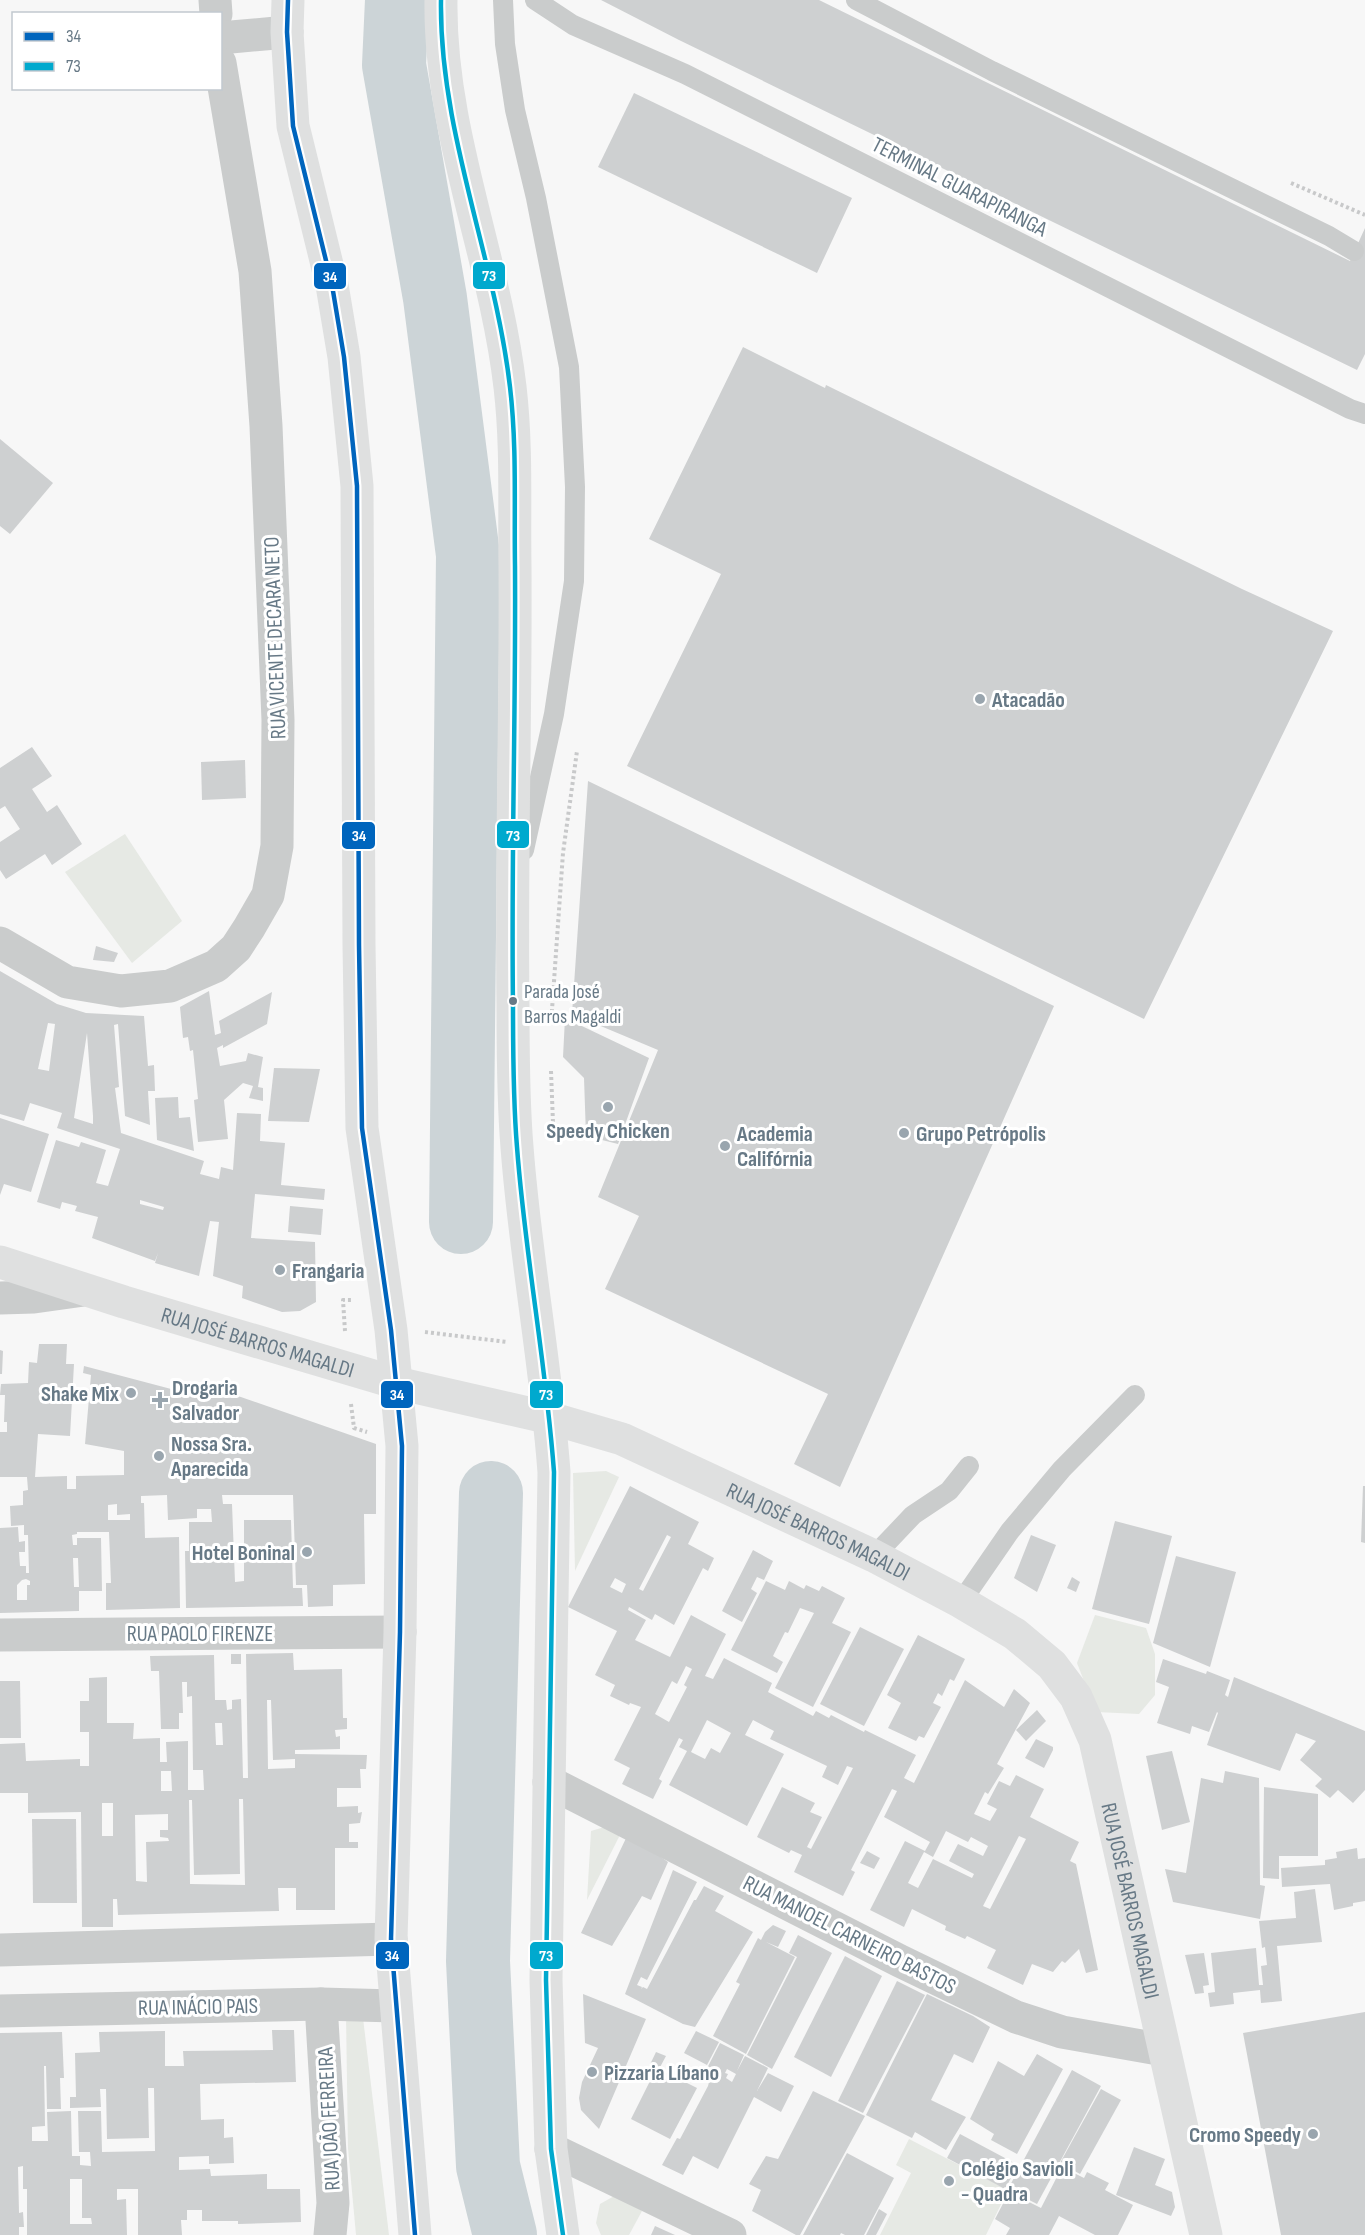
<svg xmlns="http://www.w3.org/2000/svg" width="1365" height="2235" font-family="'Sofia Sans Condensed',sans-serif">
  <rect width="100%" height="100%" fill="#f7f7f7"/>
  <g fill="#e6e9e4">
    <polygon points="125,834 182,921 132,963 65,872"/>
    <polygon points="606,1471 619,1477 575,1571 573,1473"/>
    <polygon points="1095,1615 1146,1628 1155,1654 1155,1695 1139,1714 1096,1712 1077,1663"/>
    <polygon points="608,1826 621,1833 587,1900 591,1831"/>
    <polygon points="346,2015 363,2018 389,2235 356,2235 348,2148"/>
    <polygon points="909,2139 1008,2190 986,2235 880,2235 911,2173 896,2165"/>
    <polygon points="616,2195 642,2211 629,2235 601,2235 596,2223 600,2204"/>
  </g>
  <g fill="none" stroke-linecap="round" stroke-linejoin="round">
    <g stroke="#ccd4d7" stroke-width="64">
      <polyline points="397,0 394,65 435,298 468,555 461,1222"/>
      <polyline points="491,1493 478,1961 488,2166 505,2235"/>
    </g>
  </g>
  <g fill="#ced0d1" fill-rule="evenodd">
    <polygon points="601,0 819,0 1350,261 1365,228 1365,354 1357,370 679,40"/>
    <polygon points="634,93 852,198 817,273 598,167"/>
    <polygon points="743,347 825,388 826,385 1242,589 1333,631 1144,1019 627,766 721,574 649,539"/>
    <polygon points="0,439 53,483 10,534 0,526"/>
    <polygon points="32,747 52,776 32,789 47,812 57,805 82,844 52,865 45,854 6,879 0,870 0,842 20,829 5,806 0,809 0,768"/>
    <polygon points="245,760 246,798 202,800 201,762"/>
    <polygon points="588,781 1054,1006 840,1487 794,1464 828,1394 605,1289 639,1216 598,1197 658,1050 572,1014"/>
    <polygon points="96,946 118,953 114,962 93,960"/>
    <path d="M0,971L57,1004L86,1013L144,1016L148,1066L154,1065L155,1091H148L150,1125L125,1116L118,1024L114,1025L119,1087L115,1088L121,1133L204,1161L200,1174L219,1179L221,1167L233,1170L237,1113L261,1114L260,1141L285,1143L281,1185L325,1189L324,1200L255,1194L251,1238L315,1242L316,1302L300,1311L282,1312L242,1298L243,1286L213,1276L219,1222L210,1221L199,1276L155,1263L158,1253L155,1261L92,1238L98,1217L75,1211L77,1206L62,1202L60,1209L37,1202L56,1140L79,1147L81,1142L106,1150L96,1183L108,1186L120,1149L57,1128L62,1113L30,1103L24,1121L0,1114ZM48,1023L55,1024L49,1071L38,1069ZM87,1033L93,1116V1124L74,1118ZM140,1200L164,1207L163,1210L140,1204Z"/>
    <polygon points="209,991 215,1035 221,1033 219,1021 272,992 267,1024 223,1048 223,1045 217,1048 220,1066 246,1061 248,1053 263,1057 258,1087 263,1088 263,1101 249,1098 253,1086 243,1083 224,1100 228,1139 198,1142 194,1100 198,1099 193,1050 190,1051 188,1037 183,1038 180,1007"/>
    <polygon points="565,1018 649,1058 618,1144 586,1136 584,1078 563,1057"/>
    <polygon points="274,1068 320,1069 309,1122 268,1121"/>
    <polygon points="178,1097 179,1118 190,1117 194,1151 157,1140 155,1098"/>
    <polygon points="0,1118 49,1134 31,1192 4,1184 0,1195"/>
    <polygon points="290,1206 323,1209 321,1235 288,1232"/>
    <path d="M39,1344H67L66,1364H74L70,1436L38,1434L35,1477L67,1476V1489H76V1476L124,1475V1451L85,1444L91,1375L83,1373L84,1366L209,1399L212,1387L376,1444V1514H364L365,1584L333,1585V1606L308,1607L307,1585H296L293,1495H222L223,1504H232L235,1582L244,1581V1520H291L293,1588H302L303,1606L186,1608L185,1551H189V1522H212L211,1509H197V1518L168,1520L167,1495L141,1496V1503H144L145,1538L179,1537L180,1608L106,1610V1583H111L109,1532H77V1534L72,1535L73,1545H77V1538H101L102,1591H79V1611L0,1613V1528L18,1527L19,1542L25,1541V1552H19L20,1566H26V1573H29L28,1535H24V1525L11,1526L10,1506L23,1505V1491L28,1490L27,1477H0V1432H7V1422H4L5,1395H0L1,1384L28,1383L29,1362L37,1363ZM117,1504V1515L130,1514V1520H108V1505ZM73,1558H78L79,1587H74ZM26,1579L30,1581V1585H27V1600H17V1585L22,1580Z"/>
    <polygon points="0,1350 3,1351 2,1374 0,1374"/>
    <path d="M630,1486L699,1522L688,1544L714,1558L708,1571L703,1568L674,1625L655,1614L652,1620L629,1607L628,1610L646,1620L635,1640L670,1657L691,1615L726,1634L705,1676L713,1679L724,1658L772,1683L768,1692L813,1716L816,1711L829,1718L831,1715L864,1732L865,1730L916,1755L904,1778L914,1783L965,1680L1004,1707L1014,1689L1030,1703L997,1764L1004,1768L988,1794L985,1792L974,1814L990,1821L997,1809L987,1804L999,1781L1010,1786L1016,1775L1044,1789L1030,1817L1079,1842L1070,1861L1076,1864L1098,1970L1086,1973L1079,1949L1065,1963L1062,1961L1053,1972L1032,1964L1023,1985L987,1968L996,1950L967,1936L965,1939L945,1930L946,1926L912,1909L904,1927L870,1910L905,1841L925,1851L930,1842L884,1817L897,1791L892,1789L851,1870L855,1872L843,1896L794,1872L802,1855L791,1850L789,1853L757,1837L782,1787L815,1803L810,1812L822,1817L807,1847L811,1849L853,1768L847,1766L838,1785L822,1777L827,1766L770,1739L774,1731L753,1720L745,1735L784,1754L747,1826L669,1785L687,1751L679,1747L683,1740L679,1738L659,1779L662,1781L653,1799L622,1784L630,1768L614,1760L641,1707L630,1703L629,1705L610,1696L615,1685L595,1675L617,1631L568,1607ZM667,1535L671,1537L643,1591L639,1589ZM615,1578L626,1584L622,1593L610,1587ZM686,1666L692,1669L684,1685L687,1687L669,1722L655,1714L672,1681L677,1684ZM707,1720L731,1733L720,1753L711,1748L705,1759L691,1752ZM946,1831L968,1842L971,1837L988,1846L983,1856L958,1844L949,1861L974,1874L972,1878L933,1859L918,1888L908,1883L924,1852L933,1857ZM1019,1836L1026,1839L990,1909L983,1906Z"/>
    <polygon points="1363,1486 1365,1486 1365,1543 1361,1542"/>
    <polygon points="1115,1521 1172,1536 1149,1624 1092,1609"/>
    <polygon points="1031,1535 1056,1545 1037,1592 1014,1578"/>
    <polygon points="753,1550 773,1561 764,1580 757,1577 751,1589 757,1593 742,1622 722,1611"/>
    <polygon points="1176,1556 1236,1572 1210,1667 1153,1643"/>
    <polygon points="1072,1577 1080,1582 1076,1592 1067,1588"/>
    <polygon points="766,1581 785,1590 789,1581 804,1589 806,1585 819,1591 822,1586 845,1598 832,1623 851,1632 813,1707 775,1688 814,1613 800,1608 788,1633 785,1632 773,1656 783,1662 777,1673 731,1650"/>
    <polygon points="860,1627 904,1649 864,1726 820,1704"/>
    <polygon points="918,1635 965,1659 954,1681 950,1679 942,1696 938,1693 933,1703 941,1707 924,1738 919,1736 916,1741 888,1728 901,1703 887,1695"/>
    <path d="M293,1653L294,1670L342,1669L343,1718H347V1729L335,1730L336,1737L340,1736V1749L295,1750V1754L367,1755L366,1769H360L361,1788H337V1807L358,1806V1813L362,1812L360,1823L349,1824V1842H358V1848H335V1910H296V1888H278L279,1911L118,1915L117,1899H113V1927H82L81,1812L28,1813V1793H0V1744L25,1743L26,1761L80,1759V1766H89V1732H80V1701H89V1678L107,1677V1723H134L133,1739L160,1738V1762H167L166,1742L188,1741V1790H204L203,1770H193L192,1696L187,1697V1682H182L183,1713H179V1729H161L159,1671H151L150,1656L214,1655L215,1700H226L227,1710L232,1709V1700L241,1699L243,1778H248L246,1654ZM267,1700H271L273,1760L295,1759V1768L268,1769ZM215,1723H222L223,1745H216ZM161,1771H171L172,1791H161ZM239,1799H243L245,1885L190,1884L189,1800H192L194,1875L240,1874ZM102,1803H113V1836H102ZM168,1814V1830H160V1837L168,1838L169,1841L146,1842L147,1882L136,1881L135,1815Z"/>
    <rect x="231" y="1654" width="10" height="10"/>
    <polygon points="1163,1659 1206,1674 1207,1671 1230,1680 1225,1695 1228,1697 1234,1677 1365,1731 1365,1790 1353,1803 1338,1790 1330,1798 1315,1786 1322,1779 1300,1760 1316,1741 1296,1733 1280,1771 1207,1745 1218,1713 1217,1712 1209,1732 1192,1726 1190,1734 1157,1723 1169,1687 1156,1682"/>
    <polygon points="0,1681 20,1681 21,1738 0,1738"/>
    <polygon points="1037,1710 1046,1721 1026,1741 1016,1730"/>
    <polygon points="1036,1739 1053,1747 1053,1750 1044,1768 1025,1758"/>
    <polygon points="1172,1751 1190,1822 1162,1830 1146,1756"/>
    <polygon points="1225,1771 1259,1778 1260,1885 1265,1886 1260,1919 1173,1902 1165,1869 1186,1873 1201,1778 1223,1783"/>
    <polygon points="1264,1787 1318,1794 1318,1856 1279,1856 1279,1879 1263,1878"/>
    <polygon points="32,1819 76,1819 77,1903 33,1903"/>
    <polygon points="628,1834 668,1862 651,1900 642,1896 612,1946 581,1933"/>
    <polygon points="1357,1848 1358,1859 1365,1858 1365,1901 1353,1903 1353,1906 1334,1910 1330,1884 1282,1887 1281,1868 1325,1865 1325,1860 1337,1858 1336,1852"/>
    <polygon points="867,1851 880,1858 874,1869 860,1863"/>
    <polygon points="673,1870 697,1882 647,1980 641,1977 637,1985 642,1987 641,1989 643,1987 647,1989 694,1900 696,1900 704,1886 724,1896 715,1911 753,1932 695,2027 683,2024 625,1994"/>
    <polygon points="1315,1889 1322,1942 1277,1946 1282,2001 1261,2003 1260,1990 1233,1993 1234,2004 1210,2007 1208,1993 1215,1992 1211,1953 1256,1948 1259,1985 1263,1985 1261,1966 1267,1965 1265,1947 1262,1948 1259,1921 1296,1918 1294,1892"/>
    <polygon points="773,1925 786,1931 778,1947 766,1942 795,1957 746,2054 713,2036 740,1984 736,1982 758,1938 761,1940 765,1932"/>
    <polygon points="798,1935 832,1953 772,2069 747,2055 797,1957 789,1953"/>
    <polygon points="1204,1953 1209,1985 1203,1986 1204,1993 1195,1994 1185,1955"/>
    <polygon points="845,1956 882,1976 831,2077 794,2057"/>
    <polygon points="897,1981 925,1995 863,2113 838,2101"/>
    <polygon points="583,1994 646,2019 599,2129 581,2110 579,2098 582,2082 598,2048 585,2043"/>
    <polygon points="927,1994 973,2016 990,2027 973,2063 954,2054 931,2100 966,2117 946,2150 915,2132 912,2138 866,2115"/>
    <polygon points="1365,2012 1365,2235 1281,2235 1243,2033"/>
    <path d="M272,2030H294L296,2082L200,2084L201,2120L224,2119V2138L233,2137L234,2163L209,2164V2156L179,2157V2170L210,2169L211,2176L267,2174V2189H300L301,2222L238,2224V2221H202V2210H187V2220H181L182,2235H138V2189H117V2200L126,2199L127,2235H27V2189H23V2166L18,2167L19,2213L23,2212L24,2227H19V2235H0V2033L62,2032L64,2078H60L61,2109H47L46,2066H44L45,2126L32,2127V2141H48L47,2112L71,2111L72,2156H80V2165L91,2166L90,2152H79L78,2111H101L102,2152L155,2151L154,2088H148L149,2138L107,2139L106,2089H100L101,2107L70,2108V2097H76L75,2053L100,2052L99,2032L165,2031V2066H184L183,2051L273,2050ZM70,2179H82V2218H91L92,2224H70Z"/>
    <polygon points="696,2031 719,2042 707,2065 684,2053"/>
    <path d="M720,2043L744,2055L737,2071L745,2056L768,2068L757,2091L768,2073L794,2086L781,2112L754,2097L718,2169L693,2156L683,2175L662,2165L677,2138L680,2139L708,2086L709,2082L702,2078ZM727,2069L736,2074L732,2082L726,2078L728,2074L725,2073Z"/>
    <polygon points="656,2052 666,2056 659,2069 697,2088 670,2139 631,2119 651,2079 645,2075"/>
    <polygon points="1037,2054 1063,2069 1017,2154 991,2140 994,2134 970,2119 998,2061 1024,2076"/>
    <polygon points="1072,2070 1101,2086 1037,2204 1008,2189"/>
    <polygon points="1101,2089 1121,2100 1080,2174 1060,2163"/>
    <polygon points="813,2091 865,2116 800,2235 796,2235 752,2211 761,2190 749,2184 766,2156 778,2159"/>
    <polygon points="960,2134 1018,2165 1005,2189 947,2158"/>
    <polygon points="1134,2147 1165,2159 1155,2185 1172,2192 1175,2207 1171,2216 1116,2195"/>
    <polygon points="847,2153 894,2178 864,2235 845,2235 841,2233 840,2235 803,2235"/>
    <polygon points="1062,2167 1084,2178 1087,2172 1109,2183 1105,2190 1133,2205 1118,2235 1095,2235 1059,2216 1049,2235 1006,2235 1010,2228 995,2219 1009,2192 1041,2208"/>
    <polygon points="879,2209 887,2214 876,2235 866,2235"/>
    <polygon points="655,2226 675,2235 651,2235"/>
  </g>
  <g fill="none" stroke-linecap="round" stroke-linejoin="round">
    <g stroke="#c8c9ca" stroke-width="4" stroke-dasharray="3 3" stroke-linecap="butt">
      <polyline points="1291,183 1365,215"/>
      <polyline points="551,1024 563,853 577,751"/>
      <polyline points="551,1071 553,1123"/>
      <polyline points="345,1331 343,1300 352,1300"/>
      <polyline points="425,1332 507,1342"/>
      <polyline points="351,1404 354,1428 367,1432"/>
    </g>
    <g stroke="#cacccc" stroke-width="20">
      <polyline points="503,0 505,44 515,110 536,198 569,367 575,487 574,581 554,714 524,850"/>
      <polyline points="535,0 573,25 685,74 1350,409 1365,414"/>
      <polyline points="856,0 992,71 1329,236 1354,251"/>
      <polyline points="874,1556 913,1515 949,1491 969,1466"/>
      <polyline points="961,1602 1010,1531 1062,1469 1135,1395"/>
    </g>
    <g stroke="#cacccc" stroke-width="33">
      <polyline points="215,0 216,14"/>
      <polyline points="220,38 287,32"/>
      <polyline points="0,943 67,982 121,991 170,986 216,966 236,948 249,928 268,895 277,846 278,720 266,426 255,271 220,63"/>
      <polyline points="0,1298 34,1297 84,1290"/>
      <polyline points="0,1635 400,1632"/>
      <polyline points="549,1782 900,1961 1016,2017 1062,2032 1164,2050"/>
      <polyline points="0,1950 391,1939"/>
      <polyline points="321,2004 333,2203 330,2235"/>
      <polyline points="0,2011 321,2004 395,2006"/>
      <polyline points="551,2149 730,2235"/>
    </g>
    <g stroke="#dfe0e0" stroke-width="33">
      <polyline points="288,0 287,32 293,126 332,285 344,357 357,486 359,945 362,1128 391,1330 402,1446 400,1632 391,1939 415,2235"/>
      <path d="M441,0C439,132 495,257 510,387C517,446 514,507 515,566C516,712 511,859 513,1005C513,1052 513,1100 517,1147C525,1255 546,1363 554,1472L546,1980L551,2149L563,2235"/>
      <path id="s1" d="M0,1262L124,1302L397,1383L550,1418L622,1439L874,1556L961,1602L1015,1634L1052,1665L1076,1697L1095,1740L1206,2235"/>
    </g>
    <g stroke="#fff" stroke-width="9">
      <polyline id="bus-1" points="288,0 287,32 293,126 332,285 344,357 357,486 359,945 362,1128 391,1330 402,1446 400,1632 391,1939 415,2235"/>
    </g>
    <g stroke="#fff" stroke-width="9">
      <path id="bus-2" d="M441,0C439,132 495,257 510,387C517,446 514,507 515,566C516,712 511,859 513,1005C513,1052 513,1100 517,1147C525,1255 546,1363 554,1472L546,1980L551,2149L563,2235"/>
    </g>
    <use href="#bus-1" stroke="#0065bd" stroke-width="4.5"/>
    <use href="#bus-2" stroke="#00a9ce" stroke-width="4.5"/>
  </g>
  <g fill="#99a5ae" stroke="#fff" stroke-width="2">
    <circle cx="980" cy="699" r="6"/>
    <circle cx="608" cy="1107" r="6"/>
    <circle cx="904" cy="1133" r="6"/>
    <circle cx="725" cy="1146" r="6"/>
    <circle cx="280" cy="1270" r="6"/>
    <circle cx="131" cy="1393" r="6"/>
    <path d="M157 1391h6v6h6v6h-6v6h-6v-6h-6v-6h6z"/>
    <circle cx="159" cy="1456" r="6"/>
    <circle cx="307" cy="1552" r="6"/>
    <circle cx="592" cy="2072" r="6"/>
    <circle cx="1313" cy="2134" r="6"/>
    <circle cx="949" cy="2181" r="6"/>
  </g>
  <circle fill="#677986" stroke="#fff" stroke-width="2" cx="513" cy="1001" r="5"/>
  <g text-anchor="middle" stroke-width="6" stroke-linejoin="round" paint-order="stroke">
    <g font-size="20" fill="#677986" stroke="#fff" text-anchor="start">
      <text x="524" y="998">Parada José<tspan x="524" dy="25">Barros Magaldi</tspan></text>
    </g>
    <g font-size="22" fill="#677986" stroke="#fff">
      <text transform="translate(960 186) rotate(27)" y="8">TERMINAL GUARAPIRANGA</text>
      <text transform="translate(274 638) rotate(-92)" y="8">RUA VICENTE DECARA NETO</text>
      <text dy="8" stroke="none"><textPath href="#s1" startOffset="270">RUA JOSÉ BARROS MAGALDI</textPath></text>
      <text dy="8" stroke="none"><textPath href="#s1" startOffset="864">RUA JOSÉ BARROS MAGALDI</textPath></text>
      <text x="200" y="1641">RUA PAOLO FIRENZE</text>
      <text dy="8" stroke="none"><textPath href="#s1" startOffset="1386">RUA JOSÉ BARROS MAGALDI</textPath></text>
      <text transform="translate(850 1934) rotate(27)" y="8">RUA MANOEL CARNEIRO BASTOS</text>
      <text transform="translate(198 2006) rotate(-1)" y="8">RUA INÁCIO PAIS</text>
      <text transform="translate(328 2119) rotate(-93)" y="8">RUA JOÃO FERREIRA</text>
    </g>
    <g font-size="22" font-weight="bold" fill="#677986" stroke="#fff" text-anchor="start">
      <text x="992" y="707">Atacadão</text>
      <text x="608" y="1138" text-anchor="middle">Speedy Chicken</text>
      <text x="737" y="1141">Academia<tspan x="737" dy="25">Califórnia</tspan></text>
      <text x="916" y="1141">Grupo Petrópolis</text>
      <text x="292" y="1278">Frangaria</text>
      <text x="172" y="1395">Drogaria<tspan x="172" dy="25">Salvador</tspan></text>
      <text x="119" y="1401" text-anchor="end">Shake Mix</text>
      <text x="171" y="1451">Nossa Sra.<tspan x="171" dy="25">Aparecida</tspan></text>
      <text x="295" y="1560" text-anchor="end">Hotel Boninal</text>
      <text x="604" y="2080">Pizzaria Líbano</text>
      <text x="1301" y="2142" text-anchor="end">Cromo Speedy</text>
      <text x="961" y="2176">Colégio Savioli<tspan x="961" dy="25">- Quadra</tspan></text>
    </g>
  </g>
  <g stroke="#fff" stroke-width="2">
    <rect x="472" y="261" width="34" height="29" rx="6" fill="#00a9ce"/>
    <rect x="313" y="262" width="34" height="28" rx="6" fill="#0065bd"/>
    <rect x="496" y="820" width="34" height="29" rx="6" fill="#00a9ce"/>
    <rect x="341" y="821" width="35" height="29" rx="6" fill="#0065bd"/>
    <rect x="529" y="1380" width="35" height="29" rx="6" fill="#00a9ce"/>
    <rect x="380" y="1380" width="34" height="29" rx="6" fill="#0065bd"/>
    <rect x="529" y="1941" width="35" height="29" rx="6" fill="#00a9ce"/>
    <rect x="375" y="1941" width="35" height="29" rx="6" fill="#0065bd"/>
  </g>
  <g font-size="16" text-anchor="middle" font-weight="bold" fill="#fff">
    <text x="489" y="281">73</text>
    <text x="330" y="282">34</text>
    <text x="513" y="841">73</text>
    <text x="359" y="841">34</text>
    <text x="546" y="1400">73</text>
    <text x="397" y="1400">34</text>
    <text x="546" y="1961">73</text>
    <text x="392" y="1961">34</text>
  </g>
  <rect x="12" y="12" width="210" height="78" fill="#ffffff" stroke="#c2c9cf" stroke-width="1.5"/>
  <rect x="24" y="32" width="30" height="9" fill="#0065bd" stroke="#c2c9cf" stroke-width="1.5"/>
  <text x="66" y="42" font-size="18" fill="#677986">34</text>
  <rect x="24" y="62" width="30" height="9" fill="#00a9ce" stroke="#c2c9cf" stroke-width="1.5"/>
  <text x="66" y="72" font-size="18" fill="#677986">73</text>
</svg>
